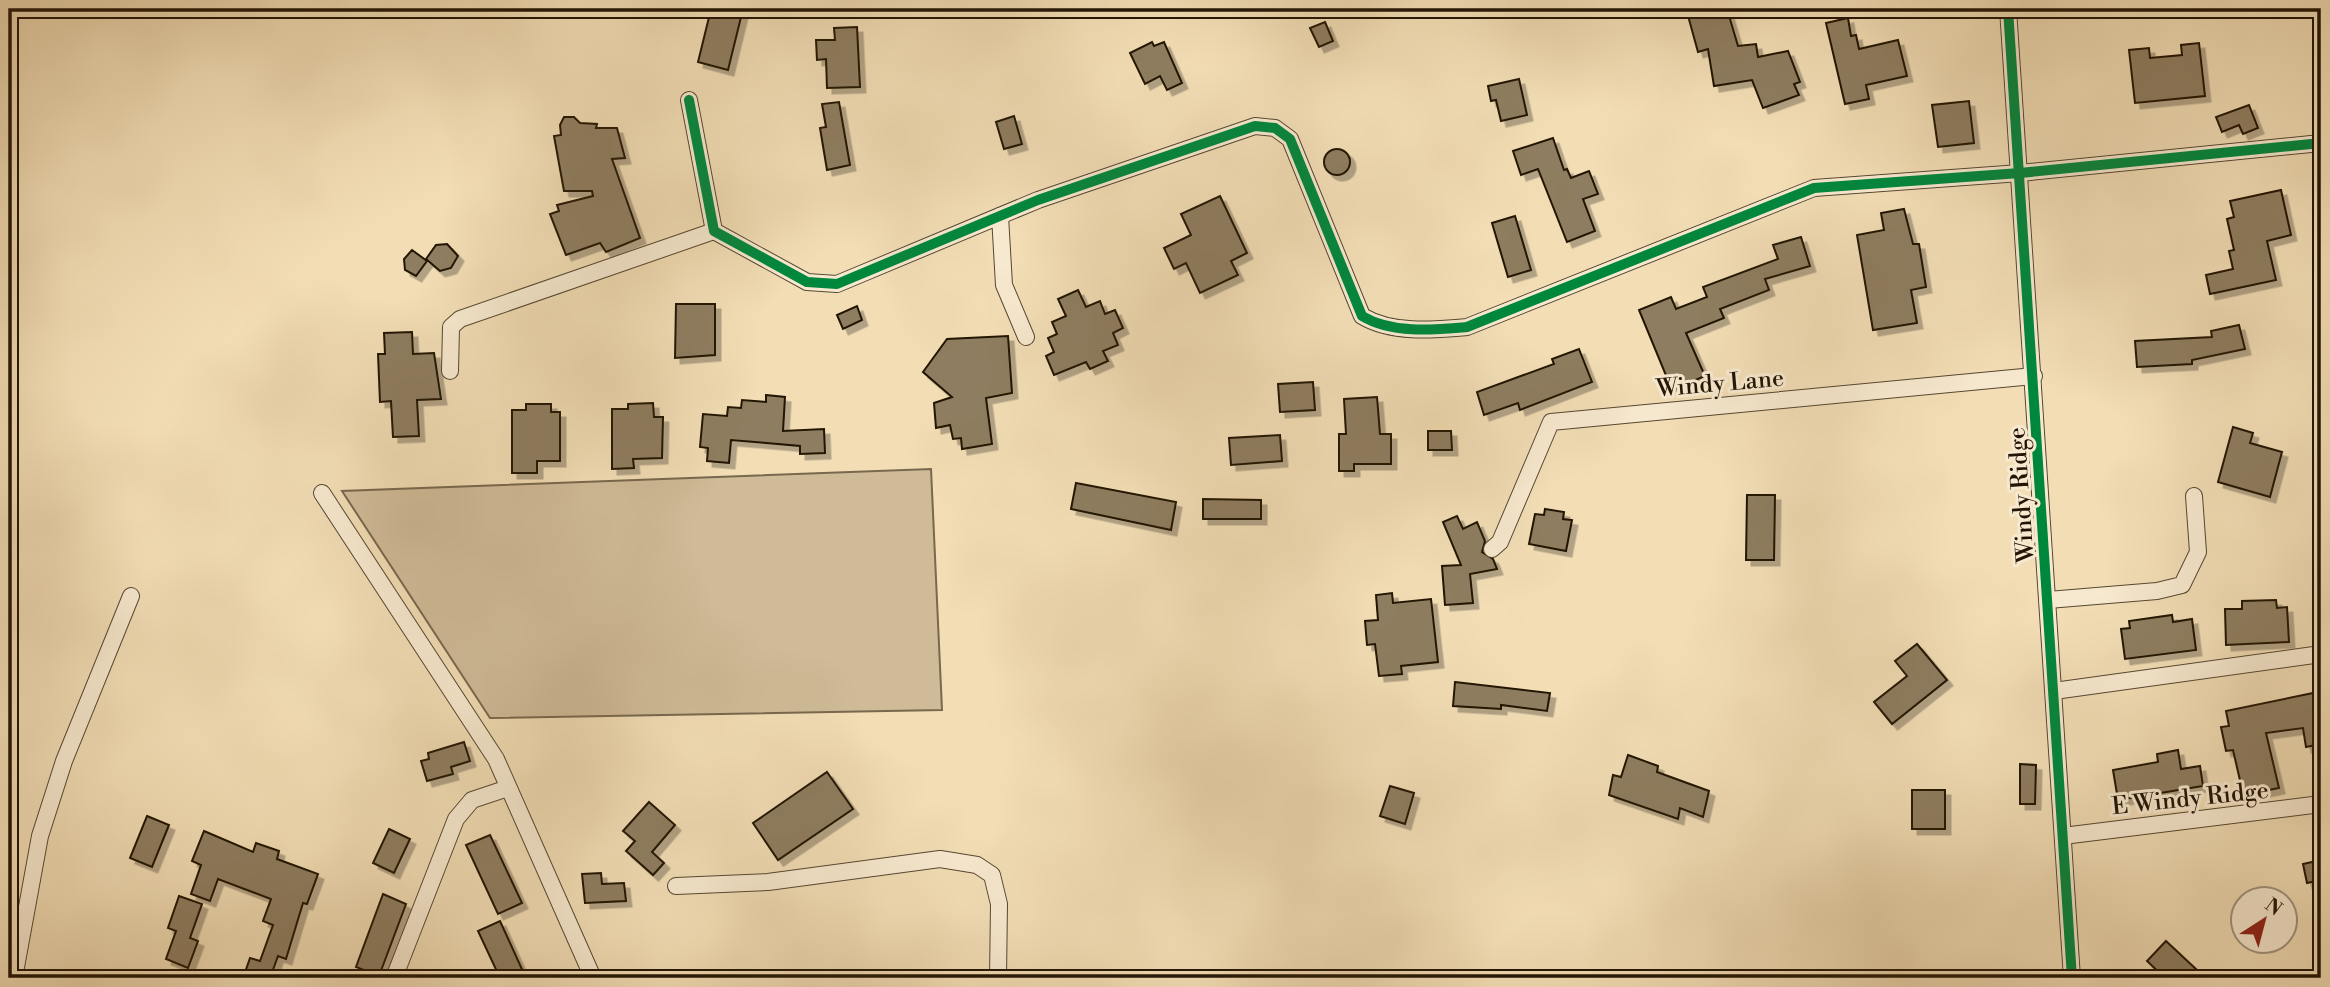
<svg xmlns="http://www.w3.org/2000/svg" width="2330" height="987" font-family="'Libre Bodoni',serif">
  <defs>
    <filter id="shadow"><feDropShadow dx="5.5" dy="5.5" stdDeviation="0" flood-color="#0004"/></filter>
  </defs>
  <rect width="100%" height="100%" fill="#f2ddb5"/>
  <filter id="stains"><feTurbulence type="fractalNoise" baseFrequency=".00286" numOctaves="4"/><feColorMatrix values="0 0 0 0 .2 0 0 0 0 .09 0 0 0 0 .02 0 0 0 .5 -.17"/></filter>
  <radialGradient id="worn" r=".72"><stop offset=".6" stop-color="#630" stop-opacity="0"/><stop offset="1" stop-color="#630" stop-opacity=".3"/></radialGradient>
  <polygon fill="#cfbb97" stroke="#78684e" stroke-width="2" points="931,469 942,710 490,718 342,491"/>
  <g fill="#8e7d61" stroke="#221505" stroke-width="2" filter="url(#shadow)">
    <polygon points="711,9 743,9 728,70 698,62"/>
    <polygon points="1701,9 1727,9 1738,46 1756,44 1758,57 1788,51 1800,82 1794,84 1799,95 1763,108 1752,80 1714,86 1708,49 1698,52 1687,12"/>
    <polygon points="1848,18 1851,36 1856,35 1859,49 1898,40 1907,76 1866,85 1869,99 1845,104 1826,23"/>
    <polygon points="1325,22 1333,41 1319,47 1310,28"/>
    <polygon points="857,27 860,87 827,88 826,59 817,60 816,40 835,40 834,28"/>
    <polygon points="1152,42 1154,46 1164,42 1182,83 1167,90 1160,76 1145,84 1130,53"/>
    <polygon points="2199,43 2205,96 2135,103 2129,50 2149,48 2150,58 2182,55 2181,45"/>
    <polygon points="1519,79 1527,115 1501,121 1496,100 1491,101 1488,86"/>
    <polygon points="1969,101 1974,143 1938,147 1932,105"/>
    <polygon points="839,102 850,165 827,170 820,128 826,127 822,104"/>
    <polygon points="2249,105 2258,128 2243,134 2239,125 2222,132 2216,117"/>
    <polygon points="1014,116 1022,144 1004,149 996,122"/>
    <polygon points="564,117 574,117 580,123 597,124 596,128 617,128 625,158 612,159 640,238 606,252 600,243 566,255 550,214 559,211 557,205 593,196 592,191 564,191 554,136 561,135 560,125"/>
    <polygon points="1553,138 1564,170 1567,169 1571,178 1589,171 1598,194 1583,199 1595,231 1567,242 1538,169 1521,175 1513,151"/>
    <circle cx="1337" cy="162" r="13"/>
    <polygon points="2281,190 2291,235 2267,241 2276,280 2210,294 2206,275 2233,269 2229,251 2234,250 2227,219 2234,217 2230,201"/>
    <polygon points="1220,196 1247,253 1231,261 1238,275 1200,293 1186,263 1174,269 1164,248 1191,235 1181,214"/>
    <polygon points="1904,209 1913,244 1919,244 1926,287 1911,290 1917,323 1873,330 1857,235 1884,230 1881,213"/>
    <polygon points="1515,216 1531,270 1508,277 1492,223"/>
    <polygon points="1801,237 1810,266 1765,279 1769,290 1720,309 1724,318 1686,333 1705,376 1672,390 1639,310 1671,297 1676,309 1707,297 1703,287 1778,259 1773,245"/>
    <polygon points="447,244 458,256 451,268 440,271 426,259 436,245"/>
    <polygon points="412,250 427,261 416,276 405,270 404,259"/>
    <polygon points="1078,290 1086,307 1100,301 1105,314 1115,310 1123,328 1113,333 1118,345 1103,351 1108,361 1090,369 1086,362 1054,375 1046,356 1054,352 1048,338 1057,334 1052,322 1066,316 1058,299"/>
    <polygon points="676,304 715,304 715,355 675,358"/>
    <polygon points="857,306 862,320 843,329 837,315"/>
    <polygon points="2239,325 2245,349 2192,360 2192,364 2137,367 2135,341 2212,337 2211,331"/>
    <polygon points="412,332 413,354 434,353 441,399 417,400 419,436 393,437 391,401 380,402 378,354 385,354 384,333"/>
    <polygon points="1008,336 1012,393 986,398 992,444 962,449 961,438 953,439 950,425 936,428 934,403 952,397 923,372 947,339"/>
    <polygon points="1579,349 1592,382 1520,410 1518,403 1484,415 1477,392 1554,364 1552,359"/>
    <polygon points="1313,382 1315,410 1280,412 1278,384"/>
    <polygon points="766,395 785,397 783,431 824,429 825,453 800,454 800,446 731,440 729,463 707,461 708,448 700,447 703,414 727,416 728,407 741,408 742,400 766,402"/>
    <polygon points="1377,397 1380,434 1391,434 1391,464 1354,464 1354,471 1339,471 1339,434 1346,434 1344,399"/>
    <polygon points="653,403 654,417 663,417 662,458 633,459 634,468 612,469 612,409 628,409 628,404"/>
    <polygon points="526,404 551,404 551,412 560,412 560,461 537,461 537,473 512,473 512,410 526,410"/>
    <polygon points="2233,427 2253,433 2250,443 2282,452 2270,497 2218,482"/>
    <polygon points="1428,431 1451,431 1452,450 1428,450"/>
    <polygon points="1280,435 1282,461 1231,465 1229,438"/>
    <polygon points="1076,483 1176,502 1171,530 1071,509"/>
    <polygon points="1747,495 1775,495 1774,560 1746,560"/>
    <polygon points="1203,499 1261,500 1261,519 1203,519"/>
    <polygon points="1545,509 1564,512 1563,519 1572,520 1566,551 1529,544 1535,514 1544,515"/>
    <polygon points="1457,516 1463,529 1477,522 1485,541 1482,552 1493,559 1497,569 1470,574 1473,603 1445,605 1442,566 1461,565 1443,522"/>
    <polygon points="1392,593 1393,603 1431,599 1438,662 1401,666 1402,674 1379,676 1375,644 1367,645 1365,621 1378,620 1376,595"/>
    <polygon points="2276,600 2277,608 2287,607 2289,642 2226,645 2225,609 2242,609 2242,601"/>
    <polygon points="2172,615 2173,622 2192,619 2196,650 2125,659 2121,629 2130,628 2129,621"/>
    <polygon points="1917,644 1947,680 1892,724 1874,702 1907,676 1895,661"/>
    <polygon points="1455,682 1550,693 1547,711 1501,705 1501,709 1453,706"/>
    <polygon points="2313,693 2318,725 2321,725 2321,744 2306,747 2303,728 2266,733 2279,788 2254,793 2253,787 2242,789 2233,750 2226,751 2221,727 2229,726 2226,711"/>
    <polygon points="464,742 470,761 451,767 453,774 427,781 421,761 429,759 428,753"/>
    <polygon points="2178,750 2181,769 2200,766 2203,786 2118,800 2113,770 2158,762 2157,754"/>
    <polygon points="1628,755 1658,766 1657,772 1709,791 1703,817 1680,808 1678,819 1609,795 1613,775 1621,777"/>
    <polygon points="2020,764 2036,765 2035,804 2020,804"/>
    <polygon points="827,772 853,809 778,860 753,823"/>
    <polygon points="1390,786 1414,793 1405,824 1380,816"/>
    <rect x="1912" y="790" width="33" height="39"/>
    <polygon points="649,802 675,825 652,852 664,863 653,875 626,851 635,841 623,831"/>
    <polygon points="147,816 169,825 152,867 130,858"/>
    <polygon points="389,829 410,839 394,873 373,863"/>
    <polygon points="204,831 253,852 256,843 279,851 277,859 318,874 307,904 303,903 286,959 278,956 270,978 243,978 250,958 260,961 273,925 263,921 271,899 218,879 210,901 191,894 201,865 192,861"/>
    <polygon points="490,835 522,903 498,914 466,845"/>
    <polygon points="2321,860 2321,880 2307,883 2303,864"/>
    <polygon points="601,873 602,884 624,883 626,901 585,903 582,874"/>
    <polygon points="383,894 406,904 379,976 356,967"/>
    <polygon points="179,896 202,904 190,938 198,941 188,968 166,959 176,931 168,928"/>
    <polygon points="500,921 526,978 500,978 478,931"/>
    <polygon points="2166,941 2197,970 2189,978 2165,978 2147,961"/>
  </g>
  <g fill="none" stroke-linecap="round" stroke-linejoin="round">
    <g stroke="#564731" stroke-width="18">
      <g id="minor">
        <polyline points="2008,9 2072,978"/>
        <path d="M689,100L714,231L807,282L837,284L1038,200L1255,126L1275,128L1290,139L1362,316C1392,334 1433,330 1467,327L1814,188L2020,173L2321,143"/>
        <polyline points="1000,216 1004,285 1026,337"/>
        <polyline points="450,371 451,327 460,319 714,231"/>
        <polyline points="322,493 496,759 593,978"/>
        <polyline points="1492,549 1500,542 1551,422 2034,376"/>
        <polyline points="2048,600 2157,591 2182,585 2198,552 2194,496"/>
        <polyline points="2054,691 2321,654"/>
        <polyline points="2063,836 2321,804"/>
        <polyline points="676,886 768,882 940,859 977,865 992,875 999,904 998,978"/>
        <polyline points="14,978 40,836 64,761 131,596"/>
        <polyline points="394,978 456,819 472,800 508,788"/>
      </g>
    </g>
    <use href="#minor" stroke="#f7e9cf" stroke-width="16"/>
    <g stroke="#f7e9cf" stroke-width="15">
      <g id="cycleway">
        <polyline points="2008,9 2072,978"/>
        <path d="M689,100L714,231L807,282L837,284L1038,200L1255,126L1275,128L1290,139L1362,316C1392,334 1433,330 1467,327L1814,188L2020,173L2321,143"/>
      </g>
    </g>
    <use href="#cycleway" stroke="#00873e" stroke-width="10"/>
  </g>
  <g text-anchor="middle" stroke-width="6" stroke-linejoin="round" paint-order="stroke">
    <g font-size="24" fill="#221505" stroke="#f7e9cf">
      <text transform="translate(1720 383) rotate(-5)" y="8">Windy Lane</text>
      <text transform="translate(2021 495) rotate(-94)" y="8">Windy Ridge</text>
      <text transform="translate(2190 798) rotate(-6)" y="8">E Windy Ridge</text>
    </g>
  </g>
  <rect width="2330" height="987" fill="none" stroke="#f2ddb5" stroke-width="35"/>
  <rect x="10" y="10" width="2309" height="966" fill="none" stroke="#221505" stroke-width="3.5"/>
  <rect x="18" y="18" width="2295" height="952" fill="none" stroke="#221505" stroke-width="2"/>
  <g transform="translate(2264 920) rotate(36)"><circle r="33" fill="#f7e9cf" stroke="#a2947e" stroke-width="2"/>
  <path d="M0-5L12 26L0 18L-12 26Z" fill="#8f2418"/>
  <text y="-10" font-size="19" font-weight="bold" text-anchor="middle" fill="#221505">N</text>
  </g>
  <rect width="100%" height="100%" filter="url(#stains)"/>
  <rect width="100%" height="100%" fill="url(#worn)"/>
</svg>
